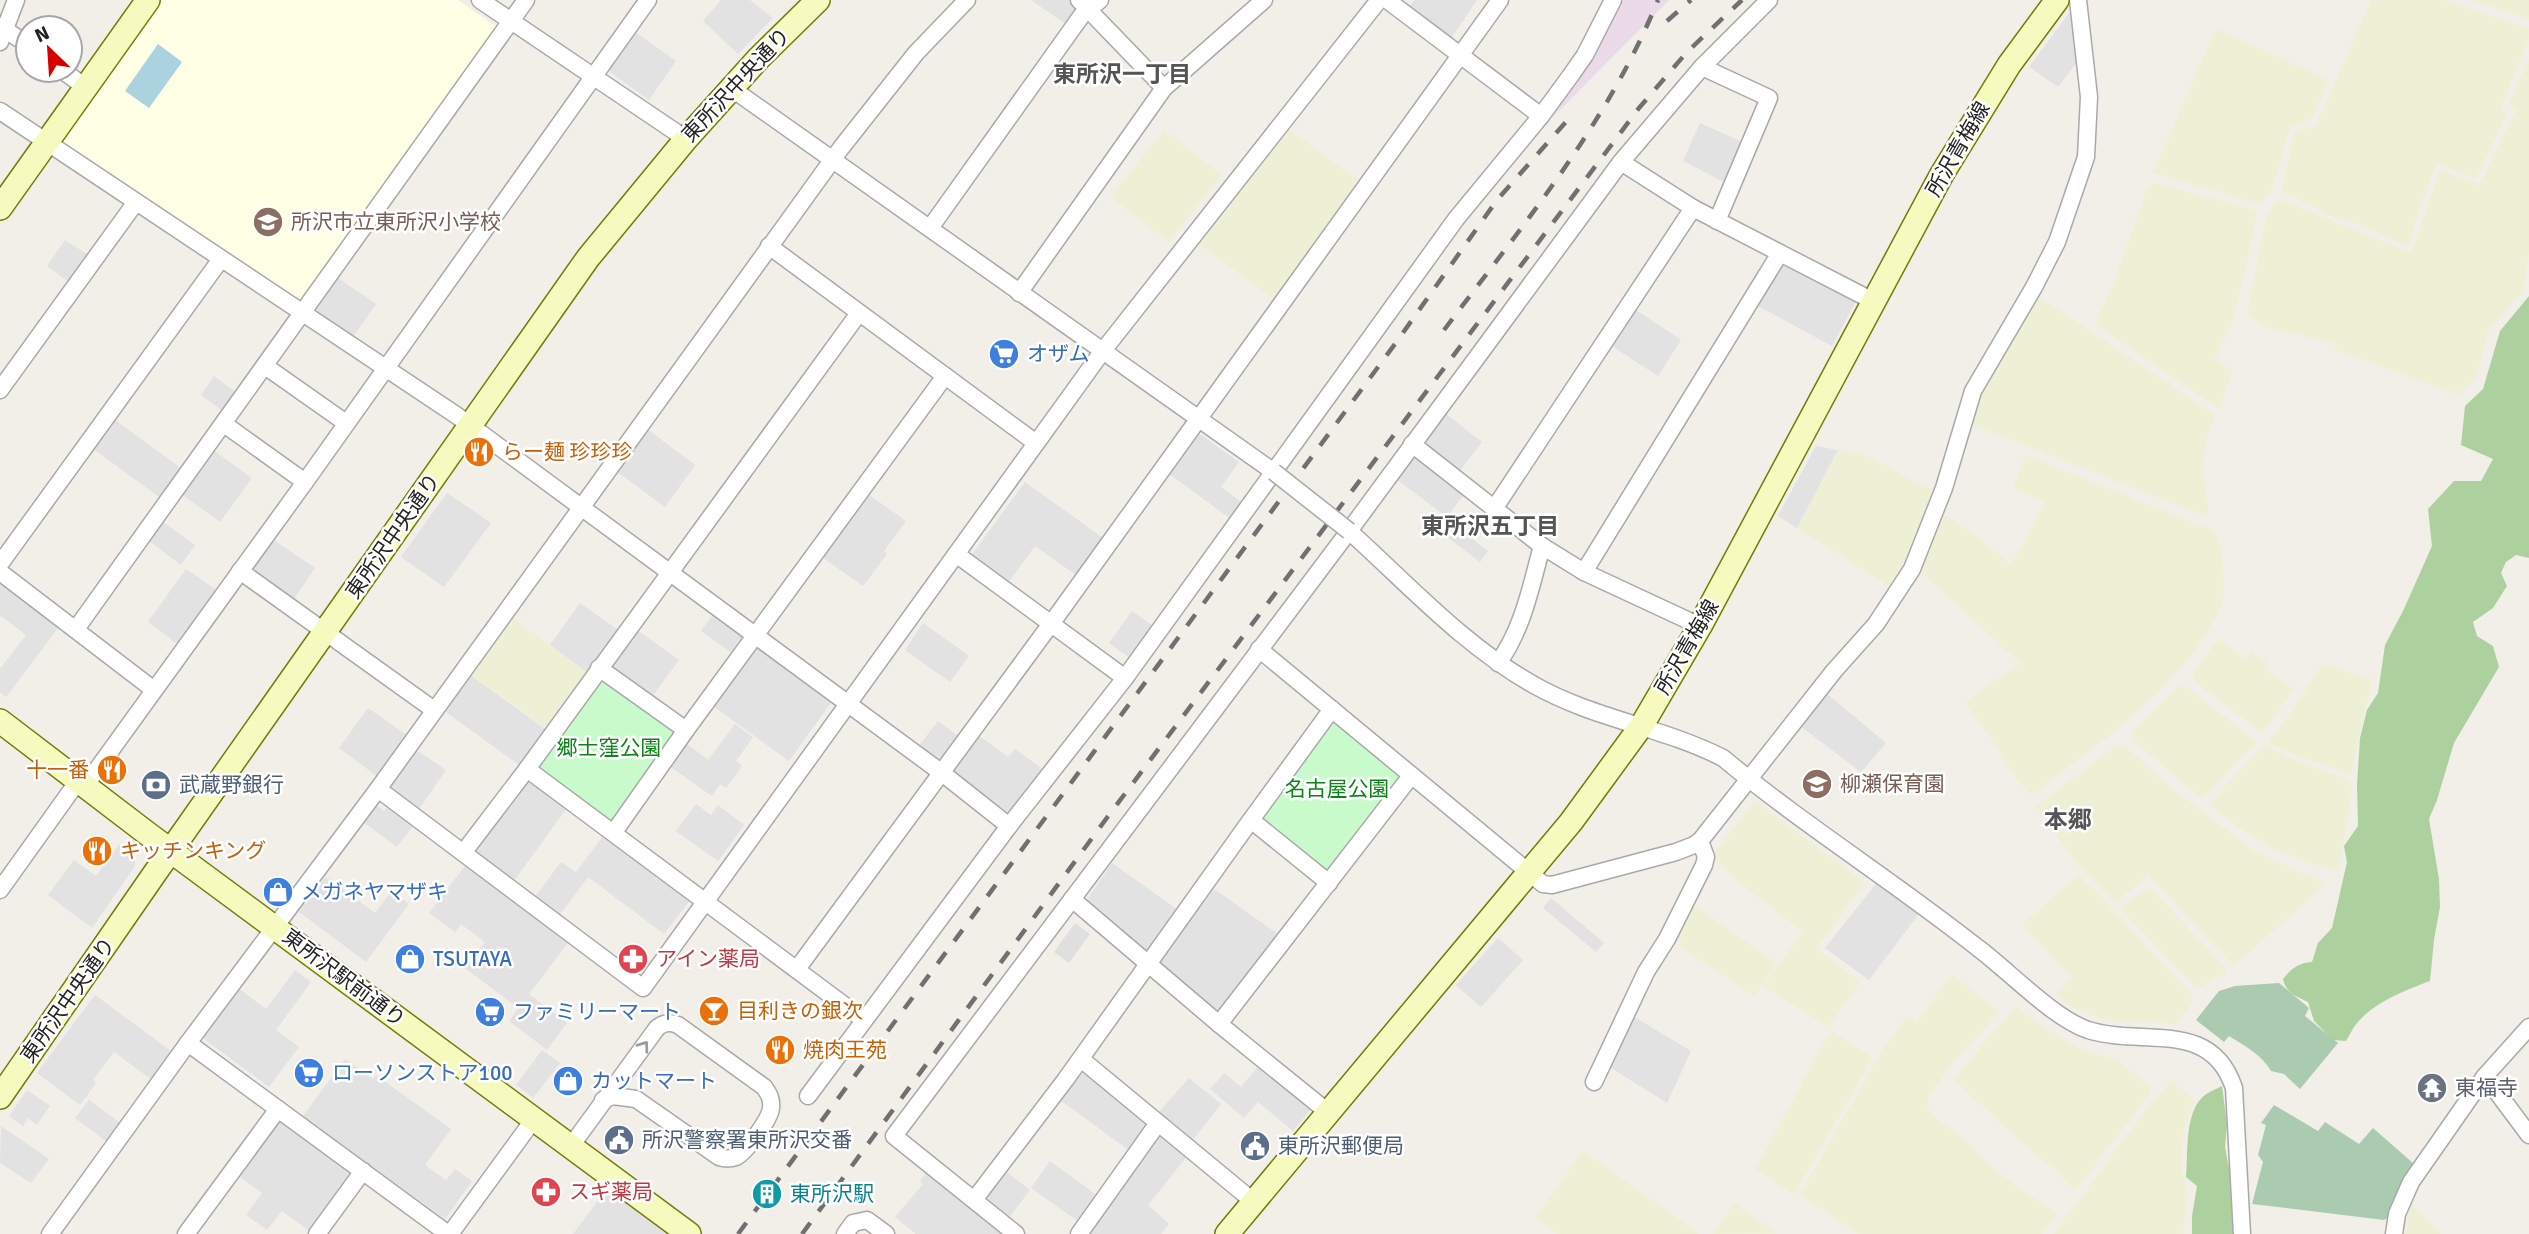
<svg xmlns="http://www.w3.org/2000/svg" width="2529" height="1234" font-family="Signika,'Noto Sans JP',sans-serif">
  <rect width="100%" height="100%" fill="#f2efe9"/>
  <polygon fill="#e0dfdf" points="1075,923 1090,934 1069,963 1054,952"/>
  <polygon fill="#ebdbe8" points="1619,0 1669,0 1553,117 1599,47"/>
  <polygon fill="#ffffe5" points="162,0 458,0 497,27 302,302 296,303 60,141"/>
  <g fill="#eef0d5">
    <polygon points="2371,0 2445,0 2529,29 2529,39 2501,108 2507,114 2476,179 2437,163 2420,207 2408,247 2358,224 2329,216 2310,204 2281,191 2295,131 2316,126"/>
    <polygon points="2470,0 2529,0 2529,19"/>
    <polygon points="2216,28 2329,80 2311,120 2290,127 2273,187 2261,204 2153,173"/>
    <polygon points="2529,59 2529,253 2523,292 2489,330 2475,379 2459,395 2337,350 2333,343 2263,326 2247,314 2266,217 2279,199 2411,253 2440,170 2479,185 2516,111 2508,104"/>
    <polygon points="1287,128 1362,183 1276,301 1197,243"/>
    <polygon points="1164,130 1222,175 1169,242 1111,197"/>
    <polygon points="2156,183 2255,210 2257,216 2234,318 2215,360 2233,371 2219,409 2095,324 2111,290 2147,189 2151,184"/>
    <polygon points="2037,295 2215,415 2205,445 2203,474 2209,511 2207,517 1971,424 1981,393"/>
    <polygon points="1839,450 1860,453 1873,458 1911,480 1935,490 1906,566 1895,583 1890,587 1797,528"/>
    <polygon points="2025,455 2214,531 2219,539 2223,564 2224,594 2218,615 2191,657 2153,697 2109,736 2032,795 2017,781 1997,747 1965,702 2020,663 1921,572 1944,514 1980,538 2011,565 2045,503 2013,488"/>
    <polygon points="511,617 590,674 549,731 470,674"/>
    <polygon points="2219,639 2246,660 2252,651 2267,662 2264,669 2294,689 2265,729 2260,732 2198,684 2192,674"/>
    <polygon points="2323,664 2372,679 2351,774 2300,757 2273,746 2269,741 2288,717"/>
    <polygon points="2179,685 2184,685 2257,742 2203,798 2185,785 2134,740 2132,732"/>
    <polygon points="2117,745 2127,748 2168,785 2253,850 2326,884 2234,966 2148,875 2116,902 2113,901 2075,862 2036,806"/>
    <polygon points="2264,745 2290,758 2349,780 2352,791 2339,871 2308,863 2270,847 2241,829 2209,804"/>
    <polygon points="1755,801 1865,883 1817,948 1860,982 1828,1027 1763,986 1803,932 1746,888 1711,856"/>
    <polygon points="2078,875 2100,895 2193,997 2191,1005 2174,1026 2157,1021 2112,1021 2093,1016 2071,1007 2056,994 2072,978 2022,925"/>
    <polygon points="2146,889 2152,889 2227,970 2225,975 2211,980 2203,986 2197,988 2193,985 2120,908"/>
    <polygon points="1692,904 1777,963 1754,996 1678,945 1682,938 1675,934"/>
    <polygon points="1952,974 1999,1012 1950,1067 1929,1096 1927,1106 1933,1115 1967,1141 1985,1161 2015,1185 2058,1214 2042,1234 1858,1234 1819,1207 1799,1196 1883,1049 1907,1016 1916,1023"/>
    <polygon points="2016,1006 2035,1021 2082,1050 2118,1060 2151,1088 2149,1095 2075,1191 2058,1172 2025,1146 1953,1079"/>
    <polygon points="1831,1030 1873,1058 1794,1195 1755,1169"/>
    <polygon points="2171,1081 2195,1100 2184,1130 2182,1168 2188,1193 2183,1234 2054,1234 2151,1103"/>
    <polygon points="1583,1151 1700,1234 1558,1234 1535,1218"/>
    <polygon points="1735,1203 1776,1233 1712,1234"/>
    <polygon points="2411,1204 2441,1234 2405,1234"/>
  </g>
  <g fill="#add19e">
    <path d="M2529,296V558L2516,555L2506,562L2501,573L2507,586L2493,608L2473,622L2477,636L2493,646L2499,667L2454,743L2437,800L2429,819L2439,879L2440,907L2434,940L2430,981C2406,990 2375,1002 2358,1022C2353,1027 2350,1035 2346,1041L2333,1040L2314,1021L2308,1002C2296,996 2286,993 2283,979C2291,969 2298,963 2312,962L2318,943L2332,928L2347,862L2344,846L2358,826L2357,785L2360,738L2367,710L2378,693L2385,645L2403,611L2432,546L2428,509L2454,481H2481L2493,459L2461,445L2465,406L2483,389L2500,331Z"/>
    <path d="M2222,1086L2227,1124L2225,1147L2231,1179L2235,1234H2192V1216L2197,1186L2186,1177C2188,1154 2185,1120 2199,1101C2205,1093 2214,1090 2222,1086Z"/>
  </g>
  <g fill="#aacbaf">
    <path d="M2279,983L2309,1008L2305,1016L2338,1043L2300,1089L2284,1074L2271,1071C2262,1055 2245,1046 2229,1036L2224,1042L2196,1020L2219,991L2235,986Z"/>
    <polygon points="2274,1105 2318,1131 2325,1122 2359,1144 2373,1128 2414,1164 2391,1207 2389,1217 2384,1220 2252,1204 2263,1162 2258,1155 2266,1125 2261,1123"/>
  </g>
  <g fill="#c8facc">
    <polygon points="602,679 676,729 677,734 615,819 609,820 542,771 539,764"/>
    <polygon points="1335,721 1401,775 1401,781 1329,873 1261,822 1260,816 1328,724"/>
  </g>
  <g fill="#e2e2e2">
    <polygon points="721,0 750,0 773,18 738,54 703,21"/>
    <polygon points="1031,0 1070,0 1075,6 1076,13 1067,25"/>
    <polygon points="1415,0 1477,0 1450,40 1408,8"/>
    <polygon points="2073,8 2078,61 2058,87 2029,67"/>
    <polygon points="634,31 676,61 649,100 607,70"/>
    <polygon points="1700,123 1745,143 1728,184 1683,161"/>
    <polygon points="65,240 90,256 70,283 47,266"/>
    <polygon points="1786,262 1857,299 1832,346 1756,305 1780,264"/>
    <polygon points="338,278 376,304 353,337 316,312 316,308"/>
    <polygon points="1636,310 1681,340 1658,376 1612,346"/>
    <polygon points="214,376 237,393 224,412 201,395"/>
    <polygon points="1446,414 1482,442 1459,472 1428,448 1426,441"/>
    <polygon points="114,419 182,469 162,499 92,448"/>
    <polygon points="647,429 695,465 665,507 616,471"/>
    <polygon points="1197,432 1239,462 1221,487 1242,503 1231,519 1168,473"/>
    <polygon points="1816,446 1838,450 1797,528 1778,516"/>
    <polygon points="213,450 252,478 220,522 181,494"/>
    <polygon points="1417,457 1465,493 1447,517 1396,479 1411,459"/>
    <polygon points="1025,482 1103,538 1076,575 1035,546 1008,583 971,556"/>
    <polygon points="447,493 491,523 444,587 401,557"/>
    <polygon points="868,494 906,521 884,551 887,554 863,586 822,557"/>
    <polygon points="1447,520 1488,551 1480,562 1439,531"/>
    <polygon points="162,521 195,545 181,565 148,540"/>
    <polygon points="272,539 315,568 294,599 254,571 253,565"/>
    <polygon points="186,569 218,591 179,645 148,622"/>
    <polygon points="0,582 59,627 6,697 0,692 0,669 26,635 0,615"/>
    <polygon points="580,603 621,632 590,674 550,645"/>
    <polygon points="1132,611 1153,626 1130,658 1109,643"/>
    <polygon points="714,613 744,634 730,652 701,631"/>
    <polygon points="923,623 969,656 950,682 905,650"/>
    <polygon points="637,630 679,660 651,698 612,670 611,665"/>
    <polygon points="761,649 832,701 789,761 713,706 755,650"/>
    <polygon points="469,674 549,732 522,767 443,710"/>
    <polygon points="1826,693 1886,743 1861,772 1799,725"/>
    <polygon points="368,708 408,736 378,777 339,748"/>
    <polygon points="938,721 960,737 944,759 937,760 918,747"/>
    <polygon points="735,724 753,737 736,761 742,766 726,788 720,784 712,796 669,766 686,743 708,760"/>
    <polygon points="978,735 1008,757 1015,749 1045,771 1009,813 955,774 954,767"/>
    <polygon points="415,749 446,770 419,809 392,789 391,781"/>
    <polygon points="528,777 569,805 514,881 474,852"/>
    <polygon points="375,804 384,811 387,807 413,826 397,847 362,821"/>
    <polygon points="696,804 711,815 718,805 744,825 718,861 676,831"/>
    <polygon points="604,835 691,899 664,934 588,877 559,916 535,897 561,862 576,872"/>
    <polygon points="120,843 135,854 135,866 92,928 48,895 74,860 96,876"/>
    <polygon points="1112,863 1178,910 1146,955 1090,908 1087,900"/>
    <polygon points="465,866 568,943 529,994 567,1023 547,1050 509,1021 518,1008 465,968 485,942 461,924 455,932 429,913"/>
    <polygon points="326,877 375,913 392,891 409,904 366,962 299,912"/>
    <polygon points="1879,880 1921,911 1869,980 1825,948"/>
    <polygon points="1214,889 1281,936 1221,1018 1158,963"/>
    <polygon points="1551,898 1604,943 1596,952 1543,908"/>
    <polygon points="1498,938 1523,960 1481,1007 1456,985"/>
    <polygon points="295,970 311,982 276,1030 299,1047 269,1087 200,1036 237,987 266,1009"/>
    <polygon points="95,995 175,1054 155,1082 114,1052 93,1080 96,1083 80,1105 37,1073"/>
    <polygon points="1631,1015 1691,1051 1667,1103 1608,1066"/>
    <polygon points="542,1050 560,1063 533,1098 516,1085"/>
    <polygon points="345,1059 373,1079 376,1075 451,1129 425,1165 446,1180 455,1169 472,1181 445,1219 303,1116"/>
    <polygon points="1260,1064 1312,1108 1293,1131 1258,1102 1244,1118 1210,1089 1224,1073 1241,1087"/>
    <polygon points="1086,1071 1147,1124 1130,1151 1060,1100 1080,1072"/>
    <polygon points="1189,1078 1221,1104 1192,1141 1159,1112"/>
    <polygon points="27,1090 50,1106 37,1125 28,1118 23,1126 9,1116"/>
    <polygon points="89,1100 123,1125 110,1144 75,1118"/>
    <polygon points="278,1120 353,1175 311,1232 282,1211 267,1230 246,1215 262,1193 237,1175"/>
    <polygon points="1,1126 49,1159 31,1183 0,1163"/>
    <polygon points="1162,1133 1188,1155 1148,1205 1169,1224 1161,1234 1088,1234"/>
    <polygon points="1050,1161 1098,1196 1079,1222 1031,1188"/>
    <polygon points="927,1171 1003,1234 916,1234 895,1217 923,1184 920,1181"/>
    <polygon points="1005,1171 1030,1190 1008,1219 988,1202 987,1196"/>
    <polygon points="609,1186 672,1234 573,1234"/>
  </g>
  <polygon fill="#aad3df" points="158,44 182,62 149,108 125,91"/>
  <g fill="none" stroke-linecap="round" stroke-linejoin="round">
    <g stroke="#a9a9a9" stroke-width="19">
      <g id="street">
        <polyline points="480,0 686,139"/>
        <polyline points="1079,0 1164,88"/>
        <polyline points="1387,0 1541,116"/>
        <polyline points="0,26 28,45"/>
        <polyline points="0,42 16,0"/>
        <polyline points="1702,67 1769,98 1717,221"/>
        <polyline points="62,70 85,87"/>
        <polyline points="731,88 1274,472"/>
        <polyline points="0,111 456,415 942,773 1009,826"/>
        <polyline points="1621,162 1693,208 1873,301"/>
        <polyline points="930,228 1082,15 1100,0"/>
        <polyline points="769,246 1036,443"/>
        <polyline points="1019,293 1164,88 1264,0"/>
        <polyline points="265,366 346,423"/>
        <polyline points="0,390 136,202"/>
        <polyline points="224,424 305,482"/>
        <polyline points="1412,444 1542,546 1584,572 1700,626"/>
        <polyline points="1494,509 1693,208"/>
        <path d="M1349,531C1408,584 1464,646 1534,685C1594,719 1662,727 1723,758C1805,826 1895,882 1978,948C2009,971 2053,1018 2088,1030C2143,1047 2211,1018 2234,1088L2242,1234"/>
        <polyline points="956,554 1125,678"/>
        <polyline points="0,564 221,259"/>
        <polyline points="240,571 434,710"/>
        <polyline points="0,572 154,690"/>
        <polyline points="1584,572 1780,253"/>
        <polyline points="76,629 526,0"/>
        <polyline points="1259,649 1543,884 1552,885 1676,852 1694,845 1700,841 1834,671 1876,624 1912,569 1944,488 1973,391 2034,287 2057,242 2086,157 2089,97 2078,0"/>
        <path d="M1498,663C1523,629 1531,586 1542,546"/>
        <polyline points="599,668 686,730"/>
        <polyline points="527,769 864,1020"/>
        <polyline points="85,786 305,482 648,0"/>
        <polyline points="378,789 643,988 1102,352 1379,0"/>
        <polyline points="1251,820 1329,883"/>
        <polyline points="614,832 686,730 945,376"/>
        <polyline points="463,853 527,769 859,313"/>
        <polyline points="0,890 78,781"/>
        <polyline points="1072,899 1219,1024 1329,1113"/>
        <polyline points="797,969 1056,617 1500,0"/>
        <polyline points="1219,1024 1411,776"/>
        <polyline points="188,1043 448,1234"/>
        <polyline points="1081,1059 1254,1202"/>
        <polyline points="2485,1076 2529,1135"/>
        <polyline points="1594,1082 1646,972 1667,939 1704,865 1706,857 1700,841"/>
        <polyline points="808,1096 1009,826 1125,678 1456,219 1541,116 1571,75 1585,55 1613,0"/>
        <path d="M571,1146L657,1028C664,1022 670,1022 678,1025L764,1087C769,1094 772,1099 771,1108C770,1119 746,1152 736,1157C730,1159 725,1159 719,1157L636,1099L613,1096L603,1100"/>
        <polyline points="974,1200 1066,1079 1248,824 1332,709"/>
        <polyline points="50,1234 188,1043 378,789 841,148 916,53 967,0"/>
        <polyline points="186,1234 278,1109"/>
        <polyline points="317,1234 363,1171"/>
        <polyline points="450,1234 534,1119"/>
        <polyline points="845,1234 853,1223 867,1220 886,1234"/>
        <polyline points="1016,1234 894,1136 1349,531 1621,162 1702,67 1769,0"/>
        <polyline points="1079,1234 1158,1123"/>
        <polyline points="2394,1234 2397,1214 2411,1182 2485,1076 2529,1027"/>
      </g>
    </g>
    <g stroke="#707d05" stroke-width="26">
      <g id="secondary">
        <polyline points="0,208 148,0"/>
        <polyline points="0,721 148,834 689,1234"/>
        <polyline points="0,1097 155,873 588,258 686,139 758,59 818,0"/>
        <polyline points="1227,1234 1571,822 1642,725 1700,626 1942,174 2009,65 2057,0"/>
      </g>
    </g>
    <use href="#street" stroke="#fff" stroke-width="16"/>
    <use href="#secondary" stroke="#f7fabf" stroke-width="23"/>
    <g stroke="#707070" stroke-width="4.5" stroke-dasharray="14 14" stroke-linecap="butt">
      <polyline points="1667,21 1691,0"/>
      <path d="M1444,330C1523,225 1608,123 1658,0"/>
      <polyline points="738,1234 1395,344 1497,200 1573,114"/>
      <polyline points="802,1234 1106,819 1639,108 1687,52 1742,0"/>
    </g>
    <g stroke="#a9a9a9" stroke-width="19" stroke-linecap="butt">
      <polyline id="street-bridge" points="1274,472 1349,531"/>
    </g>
    <use href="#street-bridge" stroke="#fff" stroke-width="16"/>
  </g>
  <defs><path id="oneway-chevron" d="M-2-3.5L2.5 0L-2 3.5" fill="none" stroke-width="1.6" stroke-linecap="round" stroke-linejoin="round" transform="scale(1.75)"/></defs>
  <use stroke="#9c9c9c" href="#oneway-chevron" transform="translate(644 1046) rotate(-54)"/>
  <defs>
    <g id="school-disc" transform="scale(1.575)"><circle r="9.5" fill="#8d6e63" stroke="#fff"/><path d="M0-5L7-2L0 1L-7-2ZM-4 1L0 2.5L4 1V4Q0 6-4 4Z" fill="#fff"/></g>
    <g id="supermarket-disc" transform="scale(1.575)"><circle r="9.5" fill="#3f7fe0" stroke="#fff"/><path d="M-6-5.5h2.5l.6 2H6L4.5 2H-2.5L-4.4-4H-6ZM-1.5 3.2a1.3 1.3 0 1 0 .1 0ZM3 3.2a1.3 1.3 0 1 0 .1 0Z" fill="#fff"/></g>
    <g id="restaurant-disc" transform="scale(1.575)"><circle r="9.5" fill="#e8710a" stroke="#fff"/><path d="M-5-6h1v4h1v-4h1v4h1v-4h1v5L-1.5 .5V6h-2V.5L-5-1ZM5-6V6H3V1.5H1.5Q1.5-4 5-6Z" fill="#fff"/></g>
    <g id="bank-disc" transform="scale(1.575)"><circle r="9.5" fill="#5c6f8a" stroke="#fff"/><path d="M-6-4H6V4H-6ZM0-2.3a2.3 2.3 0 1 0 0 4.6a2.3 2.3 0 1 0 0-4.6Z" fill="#fff"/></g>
    <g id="shop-disc" transform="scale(1.575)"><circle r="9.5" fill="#3f7fe0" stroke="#fff"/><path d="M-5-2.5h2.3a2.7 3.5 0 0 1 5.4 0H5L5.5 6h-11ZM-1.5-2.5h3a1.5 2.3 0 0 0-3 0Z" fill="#fff"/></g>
    <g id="pharmacy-disc" transform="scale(1.575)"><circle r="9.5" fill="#e0444e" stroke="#fff"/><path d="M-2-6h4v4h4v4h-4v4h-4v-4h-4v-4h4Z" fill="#fff"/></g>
    <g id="bar-disc" transform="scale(1.575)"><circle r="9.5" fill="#e8710a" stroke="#fff"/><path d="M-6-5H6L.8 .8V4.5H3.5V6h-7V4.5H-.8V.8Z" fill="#fff"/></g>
    <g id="temple-disc" transform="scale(1.575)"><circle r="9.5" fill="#6b7280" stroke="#fff"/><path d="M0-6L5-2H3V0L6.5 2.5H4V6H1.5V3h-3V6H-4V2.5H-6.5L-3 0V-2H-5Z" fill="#fff"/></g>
    <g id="civic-disc" transform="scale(1.575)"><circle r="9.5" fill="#5c6f8a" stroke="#fff"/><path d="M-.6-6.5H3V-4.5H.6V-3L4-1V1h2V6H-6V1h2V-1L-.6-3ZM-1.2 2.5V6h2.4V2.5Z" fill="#fff"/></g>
    <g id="building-disc" transform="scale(1.575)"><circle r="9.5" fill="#0f9aa8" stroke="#fff"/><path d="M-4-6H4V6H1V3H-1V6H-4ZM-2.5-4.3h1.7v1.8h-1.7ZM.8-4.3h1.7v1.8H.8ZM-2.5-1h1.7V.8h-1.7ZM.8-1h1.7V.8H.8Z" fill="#fff"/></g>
  </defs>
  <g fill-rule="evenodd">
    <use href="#school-disc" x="268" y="222"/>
    <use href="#supermarket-disc" x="1004" y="354"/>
    <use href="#restaurant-disc" x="479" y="452"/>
    <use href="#restaurant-disc" x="112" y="770"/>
    <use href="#school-disc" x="1817" y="784"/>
    <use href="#bank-disc" x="156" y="785"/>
    <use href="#restaurant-disc" x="97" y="851"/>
    <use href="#shop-disc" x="278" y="892"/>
    <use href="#shop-disc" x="410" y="959"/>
    <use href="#pharmacy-disc" x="633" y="959"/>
    <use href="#bar-disc" x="714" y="1011"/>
    <use href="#supermarket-disc" x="490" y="1012"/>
    <use href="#restaurant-disc" x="780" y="1050"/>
    <use href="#supermarket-disc" x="309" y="1073"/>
    <use href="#shop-disc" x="568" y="1081"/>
    <use href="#temple-disc" x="2432" y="1088"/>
    <use href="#civic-disc" x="619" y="1140"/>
    <use href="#civic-disc" x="1255" y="1146"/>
    <use href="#pharmacy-disc" x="546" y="1192"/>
    <use href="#building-disc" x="767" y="1194"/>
  </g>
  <g text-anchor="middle" stroke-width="5" stroke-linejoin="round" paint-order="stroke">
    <g font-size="21" fill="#222" stroke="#fff">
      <text transform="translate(736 85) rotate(-47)" y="7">東所沢中央通り</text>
      <text transform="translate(1958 149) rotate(-60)" y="7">所沢青梅線</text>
      <text transform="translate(393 536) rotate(-55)" y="7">東所沢中央通り</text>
      <text transform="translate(1687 647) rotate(-60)" y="7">所沢青梅線</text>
      <text transform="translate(344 978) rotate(37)" y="7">東所沢駅前通り</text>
      <text transform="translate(68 1000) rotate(-55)" y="7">東所沢中央通り</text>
    </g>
    <g font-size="21" fill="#785e54" stroke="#fff" text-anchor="start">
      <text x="291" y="229">所沢市立東所沢小学校</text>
      <text x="1840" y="791">柳瀬保育園</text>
    </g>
    <g font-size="21" fill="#366cbe" stroke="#fff" text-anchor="start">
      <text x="1027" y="361">オザム</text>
      <text x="301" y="899">メガネヤマザキ</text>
      <text x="433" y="966">TSUTAYA</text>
      <text x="513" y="1019">ファミリーマート</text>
      <text x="332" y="1080">ローソンストア100</text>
      <text x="591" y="1088">カットマート</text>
    </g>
    <g font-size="21" fill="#c56008" stroke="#fff" text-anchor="start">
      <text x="502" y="459">らー麺 珍珍珍</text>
      <text x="89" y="777" text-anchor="end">十一番</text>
      <text x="120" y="858">キッチンキング</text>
      <text x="737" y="1018">目利きの銀次</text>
      <text x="803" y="1057">焼肉王苑</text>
    </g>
    <g font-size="21" fill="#0c8416" stroke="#fff">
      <text x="609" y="755">郷士窪公園</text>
      <text x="1337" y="796">名古屋公園</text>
    </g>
    <g font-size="21" fill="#4e5e75" stroke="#fff" text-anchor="start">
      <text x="179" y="792">武蔵野銀行</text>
      <text x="642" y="1147">所沢警察署東所沢交番</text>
      <text x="1278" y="1153">東所沢郵便局</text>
    </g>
    <g font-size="21" fill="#be3a42" stroke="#fff" text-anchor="start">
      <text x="656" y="966">アイン薬局</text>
      <text x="569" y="1199">スギ薬局</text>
    </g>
    <g font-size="21" fill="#5b616d" stroke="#fff" text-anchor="start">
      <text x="2455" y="1095">東福寺</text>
    </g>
    <g font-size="21" fill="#0d838f" stroke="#fff" text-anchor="start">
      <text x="790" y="1201">東所沢駅</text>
    </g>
    <g font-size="23" font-weight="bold" fill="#555" stroke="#fff">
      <text x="1122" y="82">東所沢一丁目</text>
      <text x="1490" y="534">東所沢五丁目</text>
    </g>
    <g font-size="24" font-weight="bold" fill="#555" stroke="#fff">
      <text x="2068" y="828">本郷</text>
    </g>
  </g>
  <g transform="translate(49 49) rotate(335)"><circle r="33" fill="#ffffff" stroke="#a7a7a7" stroke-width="2"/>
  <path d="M0-5L12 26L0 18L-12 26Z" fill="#d40000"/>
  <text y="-10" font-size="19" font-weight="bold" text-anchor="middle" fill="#222222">N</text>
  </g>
</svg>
